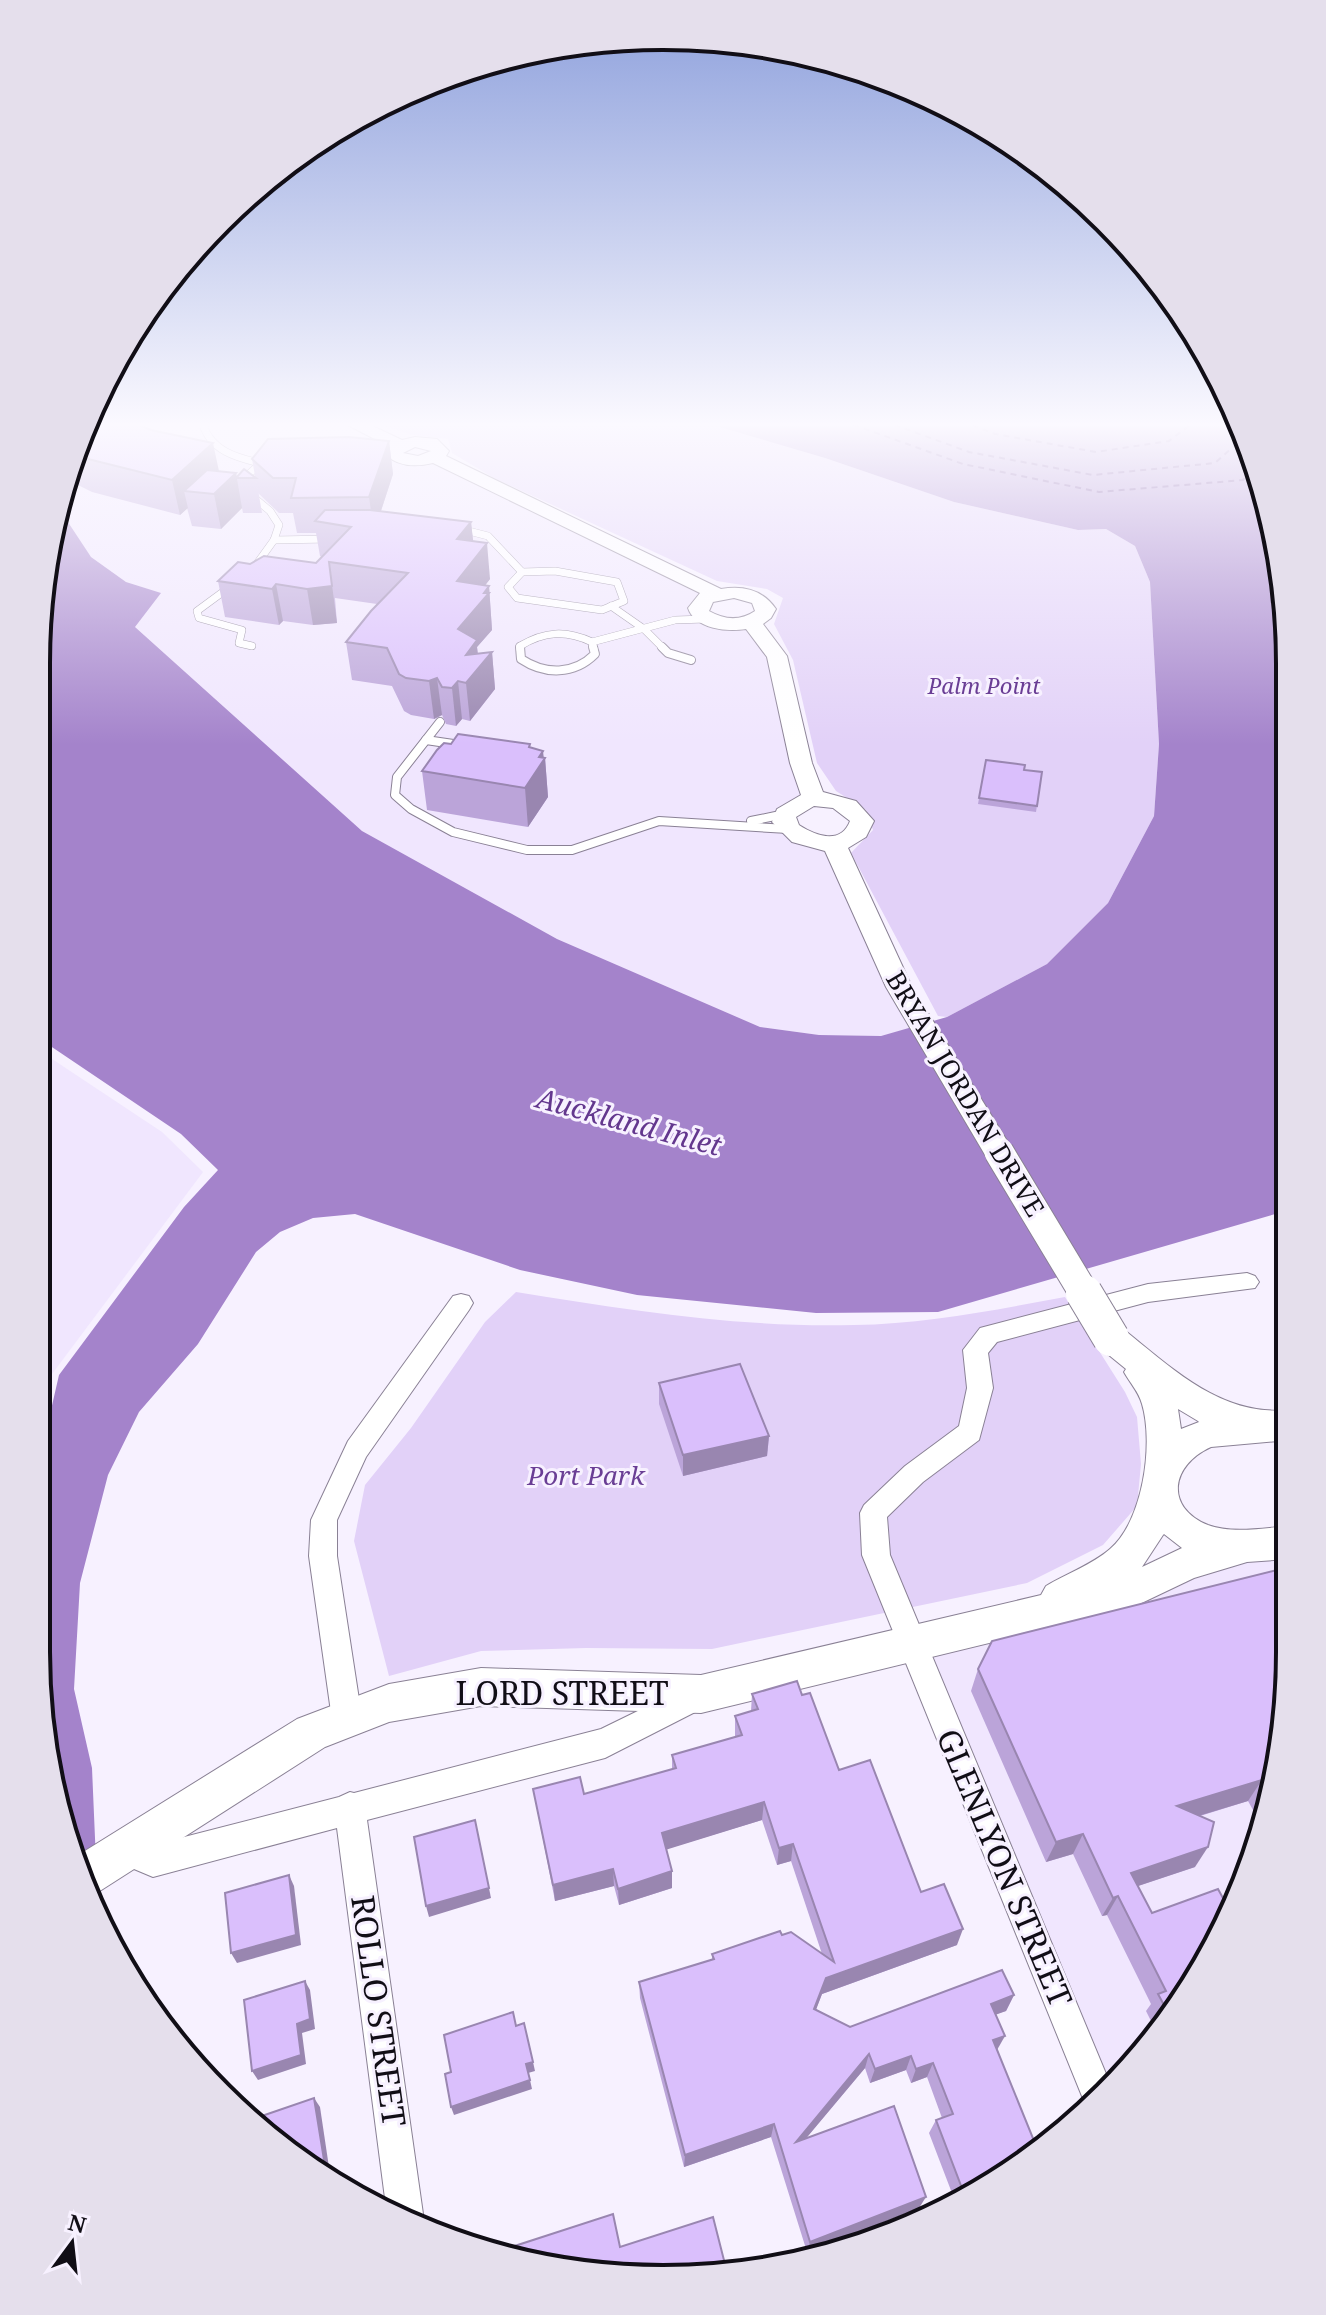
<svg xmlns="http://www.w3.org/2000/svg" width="1326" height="2315" font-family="'Noto Serif',serif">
  <rect width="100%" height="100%" fill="#f7f1ff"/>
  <g fill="#f0e6fe">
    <polygon points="196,435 237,457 261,463 396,457 427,459 716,594 698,608 740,624 769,643 814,799 784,822 834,843 922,1025 881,1036 819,1035 760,1027 557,939 362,831 135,627 160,593 126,582 91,557 59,511 69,462 78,450"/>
    <polygon points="37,1049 162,1132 203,1172 49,1378 36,1426"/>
    <polygon points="1289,1547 1289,1693 1257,1854 1185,2000 1097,2093 910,1643"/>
  </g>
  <g fill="#e2d1f8">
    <polygon points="368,421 699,421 825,458 954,502 1078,530 1106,529 1135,546 1150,582 1159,744 1154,816 1108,903 1047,964 947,1017 938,1016 851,853 873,830 866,810 836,791 817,763 793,660 774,624 783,598 767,589 717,581 494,478 452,453 448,439 413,435"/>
    <path d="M516,1292C628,1310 740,1328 854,1325C925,1324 995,1310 1065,1297L1125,1392L1137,1417L1141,1464L1137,1506L1103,1545L1027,1583L712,1649L586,1648L481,1651L389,1676L354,1541L365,1485L411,1428L485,1322Z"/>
  </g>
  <polygon fill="#a483cb" points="699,421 1238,421 1257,462 1289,622 1289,1210 938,1312 816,1313 637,1295 520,1270 355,1214 313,1218 280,1232 256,1252 198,1344 139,1412 108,1475 80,1583 74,1689 92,1768 98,1908 69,1853 36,1652 36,1475 59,1375 184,1207 218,1170 181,1134 37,1037 37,622 60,510 91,557 126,582 161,593 135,627 362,831 557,939 760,1027 819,1035 881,1036 947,1017 1047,964 1108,903 1154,816 1159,744 1150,582 1135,546 1106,529 1078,530 954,502 825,458"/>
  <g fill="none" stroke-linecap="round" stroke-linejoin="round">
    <g stroke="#63378e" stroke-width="2" stroke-dasharray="6 5" stroke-linecap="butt">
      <polyline points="843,421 963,464 1099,492 1243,480 1257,464"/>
      <polyline points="884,421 969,452 1093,475 1215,463 1245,436"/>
      <polyline points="962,421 995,434 1096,452 1169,441 1195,421"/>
    </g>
    <g stroke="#8a8195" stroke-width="8">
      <g id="lane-far1">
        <path d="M202,421C209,451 237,458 264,464"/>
        <polyline points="461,529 488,536 522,572"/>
        <polyline points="274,540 330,539"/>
        <polyline points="256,565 274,540 279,525 270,511 247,492 249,474 261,463"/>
        <polygon points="555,571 617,582 624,601 602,610 517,598 508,587 522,572"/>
        <polyline points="231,586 197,611 199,618 242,630 239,643 252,646"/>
        <polyline points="611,606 644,629 664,649"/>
        <polyline points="592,642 675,620 706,619"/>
        <path d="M520,649V646C545,631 566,630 592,642L594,649"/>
      </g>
    </g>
    <g stroke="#8a8195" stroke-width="10">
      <g id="lane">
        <path d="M520,647L521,659C545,675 574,675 595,654L593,647"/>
        <polyline points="662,647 668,653 691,660"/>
        <polyline points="440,722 397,777 395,795 411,809 453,832 527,850 572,850 659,821 788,829"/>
        <polyline points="426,740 460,745"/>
        <polyline points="751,821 785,814"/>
      </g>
    </g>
    <g stroke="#8a8195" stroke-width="2">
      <g id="street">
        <polygon points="1247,1273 1255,1276 1259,1282 1255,1288 1148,1302 997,1342 988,1353 993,1388 979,1440 923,1482 887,1517 890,1555 1109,2081 1086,2106 862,1555 860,1513 864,1505 905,1466 959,1426 967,1388 963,1350 980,1328 1148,1284"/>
        <polygon points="461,1294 469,1296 473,1303 469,1310 366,1457 337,1520 337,1556 362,1719 357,1729 347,1733 337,1729 332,1719 309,1556 311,1520 348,1441 453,1296"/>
        <polygon points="693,1684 703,1688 708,1698 703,1708 605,1758 367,1820 423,2214 420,2221 386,2206 337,1828 153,1877 115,1861 110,1850 115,1839 126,1834 153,1845 339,1797 350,1792 354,1793 601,1729"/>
      </g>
    </g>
    <g stroke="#8a8195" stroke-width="2">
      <g id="secondary">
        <path d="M340,421H362L402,440L415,437L437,439L449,451L446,456L721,589C743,585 763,590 776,609L771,618L763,624L787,656L812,763L823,792L856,801L874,821L866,837L848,848L912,987L1014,1152L1010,1160L999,1163L988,1160L886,987L825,851L792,842L772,822L777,809L801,795L790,763L767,657L746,629C727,632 695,629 688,608L700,593L433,463C416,467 398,467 385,454L390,447ZM415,447L431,451L418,456L403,453ZM734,598L752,603L755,611C740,621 725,620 709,611L713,602ZM814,806L833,808L850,821C841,845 816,836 799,825L796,817Z"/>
        <path d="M1111,1325L1123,1329C1172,1368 1221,1417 1289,1410V1440L1211,1447C1171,1465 1164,1507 1208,1525C1232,1534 1264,1528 1289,1526V1559L1247,1562L1194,1578L1129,1609L701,1713L481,1706L389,1722L325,1747L92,1896L72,1859L297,1719L389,1684L481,1668L701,1675L1041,1595L1046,1586C1066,1574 1093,1564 1110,1549C1143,1521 1154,1444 1142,1404C1139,1392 1130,1383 1124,1372L1126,1369L1099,1347L1094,1338L1099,1329ZM1178,1409L1198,1421L1199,1422L1181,1429ZM1164,1534L1182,1548L1142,1567L1163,1535Z"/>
      </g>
    </g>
    <use href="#lane-far1" stroke="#fff" stroke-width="7"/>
    <use href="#lane" stroke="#fff" stroke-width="8"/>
    <use href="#street" fill="#fff" fill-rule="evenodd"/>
    <use href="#secondary" fill="#fff" fill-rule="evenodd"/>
    <g stroke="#8a8195" stroke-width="31" stroke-linecap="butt">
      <polyline id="secondary-bridge-far1" points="999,1152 1085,1295"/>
    </g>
    <g stroke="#8a8195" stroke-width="38" stroke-linecap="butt">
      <polyline id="secondary-bridge" points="1084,1293 1111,1338"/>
    </g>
    <use href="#secondary-bridge-far1" stroke="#fff" stroke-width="29"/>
    <use href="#secondary-bridge" stroke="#fff" stroke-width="36"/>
  </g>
  <g fill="#bba4d9">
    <polygon points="89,421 219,471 236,473 237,477 256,478 262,513 243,513 242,508 221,529 192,526 187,508 180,515 92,492 66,479 69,462"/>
    <polygon points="389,441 393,474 381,511 471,522 473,542 490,579 485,585 489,586 492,630 477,647 478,654 492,652 495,689 470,721 462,719 456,726 446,724 442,715 434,719 411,715 404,711 392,686 352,680 346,642 377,604 335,598 337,623 313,625 283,621 279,625 225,617 218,581 250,564 316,563 322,557 320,556 316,533 297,533 293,513 279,513 258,493 252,459"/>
    <polygon points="451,744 530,744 530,747 543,751 543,758 545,758 548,797 528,827 427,810 422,771"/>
    <polygon points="986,760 1024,770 1042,772 1036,812 978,804"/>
    <polygon points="659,1383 769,1436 767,1456 683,1476 659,1404"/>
    <polygon points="978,1669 1289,1693 1262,1826 1248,1801 1200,1816 1195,1867 1138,1886 1185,2000 1156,2031 1146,2011 1151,2004 1107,1915 1102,1916 1073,1854 1046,1862 971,1691"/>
    <polygon points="752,1694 802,1695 839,1770 957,1945 822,1994 816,2009 850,2027 1014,1995 1006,2011 996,2014 997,2050 1039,2153 955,2201 929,2133 936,2120 942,2118 927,2077 911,2083 906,2070 870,2083 865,2068 806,2138 919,2208 807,2252 771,2137 684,2167 640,1998 639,1982 712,1960 712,1954 782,1935 822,1954 791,1861 777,1865 762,1820 666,1849 672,1888 619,1905 614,1886 555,1901 533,1789 584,1794 672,1769 672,1755 735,1737 735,1716 751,1711"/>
  </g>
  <g fill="#9986b0">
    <polygon points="389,441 393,474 374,532 369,497"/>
    <polygon points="213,443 220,476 184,491 188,508 180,515 172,480"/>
    <polygon points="236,473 242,508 221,529 214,494"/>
    <polygon points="471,522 475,557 457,539"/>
    <polygon points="487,543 490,579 461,617 457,581"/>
    <polygon points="329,562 337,623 313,625 307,589"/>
    <polygon points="276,584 283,621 279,625 272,589"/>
    <polygon points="489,586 492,630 477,647 479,667 492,652 495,689 470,721 466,683 458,629"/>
    <polygon points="437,678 442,715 434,719 429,681"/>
    <polygon points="458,681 462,719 456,726 452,688"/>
    <polygon points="530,744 532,778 539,757 543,751 544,760 545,758 548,797 528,827 525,788 529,747"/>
    <polygon points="769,1436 767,1456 683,1476 683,1455"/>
    <polygon points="1262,1780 1248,1801 1165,1826 1177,1806"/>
    <polygon points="764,1802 762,1820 662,1851 662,1833"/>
    <polygon points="475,1820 491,1898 429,1917 426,1906"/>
    <polygon points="1083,1834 1073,1854 1046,1862 1056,1842"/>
    <polygon points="793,1844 791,1861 777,1865 779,1848"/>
    <polygon points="1208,1847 1195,1867 1120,1892 1131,1873"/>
    <polygon points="613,1869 614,1886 555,1901 553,1885"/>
    <polygon points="672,1871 672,1888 619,1905 618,1889"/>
    <polygon points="289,1875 294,1886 301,1945 237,1963 231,1953"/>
    <polygon points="1118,1896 1107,1915 1102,1916 1113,1898"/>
    <polygon points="963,1929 957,1945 822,1994 811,2023 814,2009 826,1978"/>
    <polygon points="305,1981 310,1990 315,2029 302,2033 306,2064 258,2080 252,2071 297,2024"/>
    <polygon points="1014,1995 1006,2011 984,2019 991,2004"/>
    <polygon points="1005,2036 997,2050 993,2040"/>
    <polygon points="869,2054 865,2068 793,2154 796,2142"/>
    <polygon points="911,2056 906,2070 870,2083 875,2069"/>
    <polygon points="533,2062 535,2071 528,2073 526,2064"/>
    <polygon points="933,2063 927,2077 911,2083 916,2069"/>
    <polygon points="530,2080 532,2089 454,2115 451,2107"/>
    <polygon points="314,2098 320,2107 330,2174 322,2176 312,2171"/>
    <polygon points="774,2124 771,2137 684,2167 685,2155"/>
    <polygon points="926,2197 919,2208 807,2252 810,2242"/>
  </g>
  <g fill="#dabffc" stroke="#9986b0" stroke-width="2">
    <polygon points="89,421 130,421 151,430 213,443 172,480 84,458 73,454"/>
    <polygon points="349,437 389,441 369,497 291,498 296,478 273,478 252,459 268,439"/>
    <polygon points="244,469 256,478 236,478"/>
    <polygon points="207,470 236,473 214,494 184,491"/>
    <polygon points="325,510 370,510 471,522 457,539 487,543 457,581 489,586 484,593 489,593 458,629 477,640 466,655 492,652 466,683 458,681 452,688 442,687 437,678 429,681 406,678 399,674 387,648 346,642 371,611 408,573 329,562 332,586 307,589 276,584 272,589 218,581 238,562 250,564 264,556 316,563 351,527 315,521"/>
    <polygon points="458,734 530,744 529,747 543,751 539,757 545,758 525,788 422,771 437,750 444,743 451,744"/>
    <polygon points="986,760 1025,765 1024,770 1042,772 1037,806 979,798"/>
    <polygon points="740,1364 769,1436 683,1455 659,1383"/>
    <polygon points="1289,1567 1289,1693 1269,1792 1262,1780 1177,1806 1214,1822 1208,1847 1131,1873 1152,1913 1218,1889 1229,1909 1185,2000 1170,2016 1158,1994 1166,1991 1118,1896 1113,1898 1083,1834 1056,1842 978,1669 992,1641"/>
    <polygon points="797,1681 802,1695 810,1693 839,1770 870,1760 921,1892 944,1884 963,1929 826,1978 814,2009 850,2027 1002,1970 1014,1995 991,2004 1005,2036 993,2040 1039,2153 965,2196 936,2120 953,2114 933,2063 916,2069 911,2056 875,2069 869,2054 796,2142 894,2106 926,2197 810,2242 774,2124 685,2155 639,1982 714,1959 712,1954 780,1931 782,1935 791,1932 834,1962 793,1844 779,1848 764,1802 662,1833 672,1871 618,1889 613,1869 553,1885 533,1789 580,1777 584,1794 676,1768 672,1755 742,1735 735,1716 758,1709 752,1694"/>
    <polygon points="475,1820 489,1888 426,1906 414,1837"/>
    <polygon points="289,1875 296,1935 231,1953 225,1893"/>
    <polygon points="305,1981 310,2019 297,2024 301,2055 252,2071 244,2000"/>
    <polygon points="513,2012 516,2026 524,2023 533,2062 526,2064 530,2080 451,2107 445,2074 451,2072 444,2035"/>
    <polygon points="314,2098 325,2166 312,2171 256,2118"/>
    <polygon points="613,2214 620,2247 713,2217 727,2272 704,2278 500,2258 496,2256 496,2252"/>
  </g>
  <linearGradient id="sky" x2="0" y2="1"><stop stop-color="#8da0dc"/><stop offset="0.57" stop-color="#fbf9ff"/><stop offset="1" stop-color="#fbf9ff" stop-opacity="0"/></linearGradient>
  <rect width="1326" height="745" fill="url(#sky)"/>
  <g text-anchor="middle" stroke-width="6" stroke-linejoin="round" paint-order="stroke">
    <g font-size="22" font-style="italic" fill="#6a3e95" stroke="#f7f1ff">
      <text x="984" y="694">Palm Point</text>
    </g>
    <g font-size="26" fill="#110e16" stroke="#f7f1ff">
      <text transform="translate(965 1094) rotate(59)" y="9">BRYAN JORDAN DRIVE</text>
    </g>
    <g font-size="26" font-style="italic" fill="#6a3e95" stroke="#f7f1ff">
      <text x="586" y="1485">Port Park</text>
    </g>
    <g font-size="28" font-style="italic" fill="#63378e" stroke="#f7f1ff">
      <text transform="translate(629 1122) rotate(15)" y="10">Auckland Inlet</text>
    </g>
    <g font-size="32" fill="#110e16" stroke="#f7f1ff">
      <text x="562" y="1705">LORD STREET</text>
      <text transform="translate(1004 1868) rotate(67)" y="11">GLENLYON STREET</text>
      <text transform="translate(378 2011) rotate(82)" y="11">ROLLO STREET</text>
    </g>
  </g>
  <path d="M0 0H1326V2315H0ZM663 50H663A613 613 0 0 1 1276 663V1652A613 613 0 0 1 663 2265H663A613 613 0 0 1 50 1652V663A613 613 0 0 1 663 50Z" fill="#e5dfec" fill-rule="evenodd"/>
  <path fill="none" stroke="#110e16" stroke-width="4" d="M663 50H663A613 613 0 0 1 1276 663V1652A613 613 0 0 1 663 2265H663A613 613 0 0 1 50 1652V663A613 613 0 0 1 663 50Z"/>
  <g transform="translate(72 2243) rotate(15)" stroke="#f7f1ff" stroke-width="6" paint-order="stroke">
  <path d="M0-6L14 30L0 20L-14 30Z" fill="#110e16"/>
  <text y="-12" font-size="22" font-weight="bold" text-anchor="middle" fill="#110e16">N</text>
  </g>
</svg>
